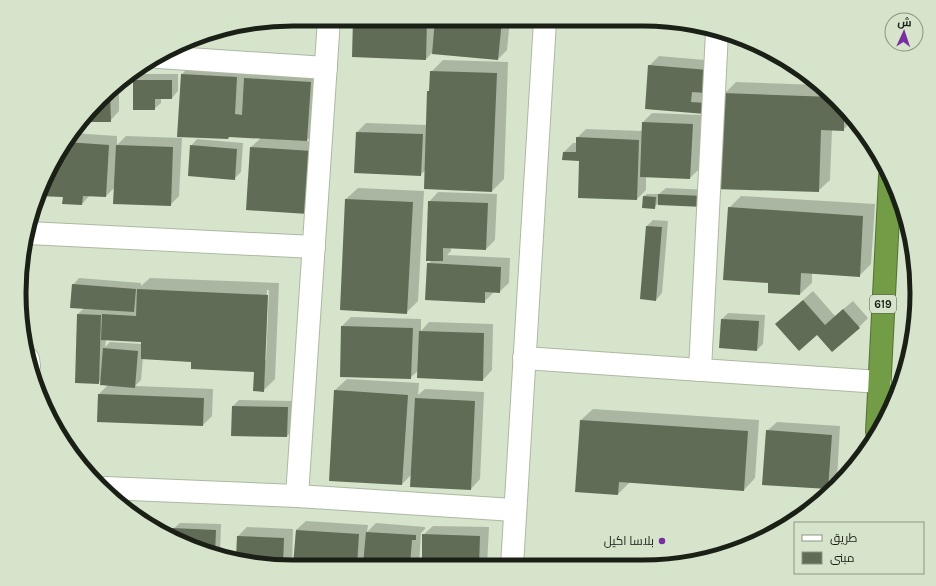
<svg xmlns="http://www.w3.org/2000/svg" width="936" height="586" font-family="Karla,Cairo,sans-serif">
  <rect width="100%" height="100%" fill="#d6e4cb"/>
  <g fill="#0003" fill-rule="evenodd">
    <polygon points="354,19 510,20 507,50 498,59 434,51 426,59"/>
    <polygon points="659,56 716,61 714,104 646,109 649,66"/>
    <polygon points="443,60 508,62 504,179 492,191 426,170 421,174 357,132 366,123 427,125 431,72"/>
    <polygon points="194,62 248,66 248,76 257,67 322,71 319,129 306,141 321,142 316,204 251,147 261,138 230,136 228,138 182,74"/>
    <polygon points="140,74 178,74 178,91 172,98 161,98 161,103 154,109 134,80"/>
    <polygon points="736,82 820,85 849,113 854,119 843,130 832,130 830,180 818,191 724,94"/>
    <polygon points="119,85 119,111 110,121 81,121"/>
    <polygon points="652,113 701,115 699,169 690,178 646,176 646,190 637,199 580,160 564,152 573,143 577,143 577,138 586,129 643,131 643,122"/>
    <polygon points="72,133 117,136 117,145 126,136 182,138 179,196 170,205 115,187 106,196 90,195 82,204 64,196 39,195"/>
    <polygon points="197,139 243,143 241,172 234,179 191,146"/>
    <polygon points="358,188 424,191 418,301 406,313 346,199"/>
    <polygon points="666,188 710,190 704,206 657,204 654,208 644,196 647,194 659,194"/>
    <polygon points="438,192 497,194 495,240 486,249 451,248 451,251 447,255 510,258 509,283 499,292 494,292 484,302 428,264 432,260 429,202"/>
    <polygon points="741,196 875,204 871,264 859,276 812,273 812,283 800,294 769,283 729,208"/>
    <polygon points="653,220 668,221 662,293 656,300 647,226"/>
    <path d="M79,278L141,283V286L150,278L279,283L275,379L263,391L255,371L192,361L143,358L141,380L135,386L213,389L212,416L203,425L99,394L108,385L101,380L98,383L78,314L84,308L73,285ZM267,290H269L266,360H264ZM106,339L143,341L142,344L110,342L105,347Z"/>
    <polygon points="813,291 835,316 853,301 868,318 859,327 817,334 786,315"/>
    <polygon points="728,313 765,315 763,344 757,350 722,319"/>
    <polygon points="351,317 421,319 421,331 429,322 493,324 492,370 483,380 419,370 410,378 342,326"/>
    <polygon points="347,379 419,383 418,395 425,389 484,392 480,479 471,489 412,474 402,484 335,390"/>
    <polygon points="239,400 293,401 293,430 287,436 233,406"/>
    <polygon points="593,409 759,420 755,478 744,490 630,482 618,494 581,420"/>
    <polygon points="777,422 840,426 837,479 827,488 767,431"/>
    <polygon points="144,521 159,522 158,529"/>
    <polygon points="306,521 368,525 367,532 376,523 425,527 425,529 421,533 419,565 294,565 296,530"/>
    <polygon points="180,523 221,524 220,555 189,546 189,544 183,543 173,537 173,529"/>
    <polygon points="433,526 489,527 487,566 423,565 423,535"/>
    <polygon points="247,527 293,529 292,565 257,565 238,536"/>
  </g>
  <g fill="#606c56">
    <polygon points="353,19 427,20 426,60 352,57"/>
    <polygon points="435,20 502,20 498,60 432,54"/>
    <polygon points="648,65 708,70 706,93 692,92 691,102 706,103 705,114 645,109"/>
    <polygon points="430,71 497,73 492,192 424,189 427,91 429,91"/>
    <polygon points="181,74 237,77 235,114 242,115 244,78 311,82 307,141 229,137 228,139 177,137"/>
    <polygon points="133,80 172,80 172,99 155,99 155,110 133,110"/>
    <polygon points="723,93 832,97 844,108 844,131 821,130 819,192 714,189"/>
    <polygon points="110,94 111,122 80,122"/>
    <polygon points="642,122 693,124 690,179 640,177"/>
    <polygon points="356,132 423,134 421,176 354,173"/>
    <polygon points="576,137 639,140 637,200 578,198 579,161 562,160 563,152 576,152"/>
    <polygon points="67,142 109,145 106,197 83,196 82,205 62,204 63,197 38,196"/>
    <polygon points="116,145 173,147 171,206 113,204"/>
    <polygon points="190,145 237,149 235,180 188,176"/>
    <polygon points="250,147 312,151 308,214 246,210"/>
    <polygon points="658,194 704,196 704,207 658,205"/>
    <polygon points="643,196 656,197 655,209 642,208"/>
    <polygon points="345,199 413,202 407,314 340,310"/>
    <polygon points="428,201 488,203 486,250 443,248 443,261 426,261"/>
    <polygon points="728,207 863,216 860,277 801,273 800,295 768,293 768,283 723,280"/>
    <polygon points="646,226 662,227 656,301 640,299"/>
    <polygon points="427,263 501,267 500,293 485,292 485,303 425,300"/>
    <polygon points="72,284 136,289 134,312 70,308"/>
    <polygon points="137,289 268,295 264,392 253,391 254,372 191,369 191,362 141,359 141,342 101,340 102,314 136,316"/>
    <polygon points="803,300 825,325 843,309 860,328 832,352 817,335 799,351 775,324"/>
    <polygon points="77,314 101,315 99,384 75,383"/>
    <polygon points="721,319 759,321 757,351 719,348"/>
    <polygon points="341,326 413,328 411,379 340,377"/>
    <polygon points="419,331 484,333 483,381 417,378"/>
    <polygon points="103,348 138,351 135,388 100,385"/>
    <polygon points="334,390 408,395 402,485 329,481"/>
    <polygon points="98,394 204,398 203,426 97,422"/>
    <polygon points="415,398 475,401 471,490 410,487"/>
    <polygon points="232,406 288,407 287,437 231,436"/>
    <polygon points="580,420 748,431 744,491 619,482 618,495 575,492"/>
    <polygon points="766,430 832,435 828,489 762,485"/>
    <polygon points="172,528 216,530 215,553 188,546 188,544 185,544 172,537"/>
    <polygon points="296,530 359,534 357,565 293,565"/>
    <polygon points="366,532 416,535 416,540 412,540 410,565 363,565"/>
    <polygon points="422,534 480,536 479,566 422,565"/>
    <polygon points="237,536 284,538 283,565 257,565 236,559"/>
  </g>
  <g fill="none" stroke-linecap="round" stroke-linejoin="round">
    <g stroke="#acb9a2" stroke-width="24">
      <g id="minor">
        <polyline points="158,57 326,68"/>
        <polyline points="28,233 314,247"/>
        <polyline points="524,358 880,382"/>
        <polyline points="28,359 29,366"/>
        <polyline points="700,370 717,32"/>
        <polyline points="105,488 297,496 515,510"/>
        <polyline points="297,496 329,19"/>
        <polyline points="512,566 545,21"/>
      </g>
    </g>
    <g stroke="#547136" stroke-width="24">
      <polyline id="highway" points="877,432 890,177"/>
    </g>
    <use href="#minor" stroke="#fff" stroke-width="22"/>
    <use href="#highway" stroke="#729c46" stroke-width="22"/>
  </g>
  <circle fill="#792fa1" stroke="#d6e4cb" stroke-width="1.5" cx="662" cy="541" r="4"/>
  <g text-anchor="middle" stroke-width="4" stroke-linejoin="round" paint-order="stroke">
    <rect fill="#d6e4cb" stroke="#535b4d" stroke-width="1" x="870" y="295" width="26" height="18" rx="3"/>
    <g font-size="11" font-weight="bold" fill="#1b2017">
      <text x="883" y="308">619</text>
    </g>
    <g font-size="12" fill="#1b2017" stroke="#d6e4cb" text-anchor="end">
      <text x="654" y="545">بلاسا اكيل</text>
    </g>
  </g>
  <path d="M0 0H936V586H0ZM293 26H643A267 267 0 0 1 910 293V293A267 267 0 0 1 643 560H293A267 267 0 0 1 26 293V293A267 267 0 0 1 293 26Z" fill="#d6e4cb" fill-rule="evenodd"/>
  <path fill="none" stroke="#1b2017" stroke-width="5" d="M293 26H643A267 267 0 0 1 910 293V293A267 267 0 0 1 643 560H293A267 267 0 0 1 26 293V293A267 267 0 0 1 293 26Z"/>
  <rect x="794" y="522" width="130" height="52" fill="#d6e4cb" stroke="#8b9683"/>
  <rect x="802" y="535" width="20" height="6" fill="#ffffff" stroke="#8b9683"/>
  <text x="830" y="542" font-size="12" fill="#1b2017">طريق</text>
  <rect x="802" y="552" width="20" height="12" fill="#606c56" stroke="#8b9683"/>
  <text x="830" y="562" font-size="12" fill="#1b2017">مبنى</text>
  <g transform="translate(904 32) rotate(3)"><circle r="19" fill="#d6e4cb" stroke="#8b9683"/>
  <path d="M0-3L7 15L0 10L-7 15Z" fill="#792fa1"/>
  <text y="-6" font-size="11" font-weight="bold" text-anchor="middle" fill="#1b2017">ش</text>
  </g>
</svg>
